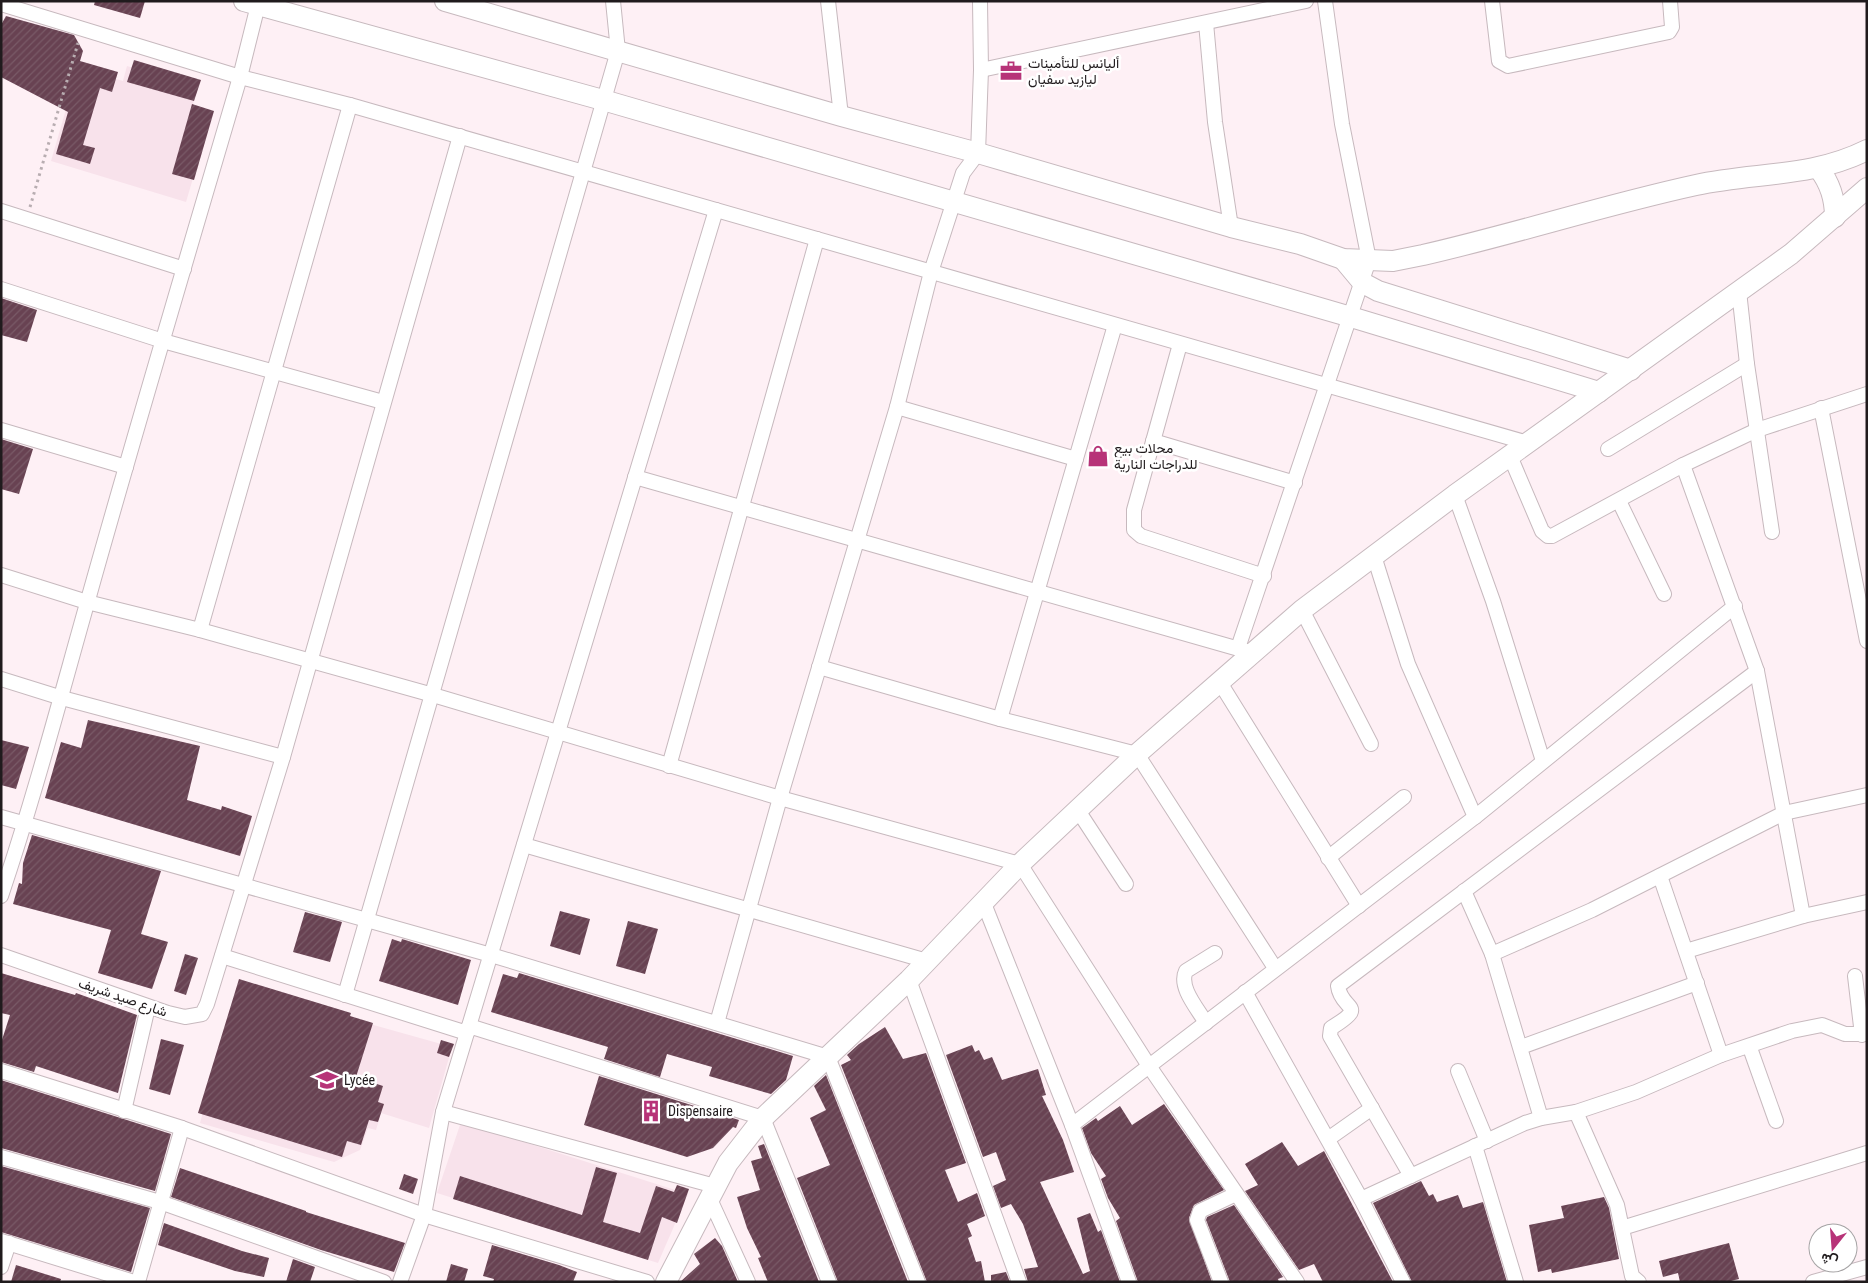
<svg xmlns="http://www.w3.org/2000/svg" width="1868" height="1283" font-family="'Roboto Condensed',Vazirmatn,sans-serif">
  <defs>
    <pattern id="building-hatch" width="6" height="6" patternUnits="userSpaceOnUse" patternTransform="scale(1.25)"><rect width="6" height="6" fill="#684252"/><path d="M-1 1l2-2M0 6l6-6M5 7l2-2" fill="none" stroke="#795a67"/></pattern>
  </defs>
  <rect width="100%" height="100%" fill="#fef0f5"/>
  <g fill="#f8e2eb">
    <polygon points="127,66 198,87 191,111 211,117 186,202 51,161 78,68 123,81"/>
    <polygon points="238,987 452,1047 429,1128 381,1113 376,1130 368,1128 360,1150 334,1162 200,1123"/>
    <polygon points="461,1122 688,1194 658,1263 437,1193"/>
  </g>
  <g fill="url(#building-hatch)">
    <polygon points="95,1 145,1 140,18 94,5"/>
    <polygon points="6,16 74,35 83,51 80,61 118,72 112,92 100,88 83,145 95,148 90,164 56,154 68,112 1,77 1,25"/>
    <polygon points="134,60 201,80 194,101 127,82"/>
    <polygon points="192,104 214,111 194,180 172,174"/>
    <polygon points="1,298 37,310 27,342 1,335"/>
    <polygon points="1,439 33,449 19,494 1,489"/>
    <polygon points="88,720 200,746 187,800 221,810 222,806 252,816 240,856 45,798 61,742 81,748"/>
    <polygon points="1,740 29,747 16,789 1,785"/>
    <polygon points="32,835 161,871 141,934 168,942 152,989 98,973 111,930 13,904 19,883 22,884 23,863"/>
    <polygon points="560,911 590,919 580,955 550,946"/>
    <polygon points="305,912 342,922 330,962 293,952"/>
    <polygon points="628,921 658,929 645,974 616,966"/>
    <polygon points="392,939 401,942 402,939 471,960 458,1005 379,981"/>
    <polygon points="185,954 198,958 186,995 174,991"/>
    <polygon points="1,973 75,995 76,993 137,1015 118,1093 36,1066 34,1072 1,1062 1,1043 10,1015 1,1013"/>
    <polygon points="519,973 793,1056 786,1080 771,1094 709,1076 712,1067 667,1054 660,1077 604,1059 608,1047 491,1012 503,974 517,978"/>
    <polygon points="239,979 351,1013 350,1016 373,1023 356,1077 383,1086 378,1102 384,1104 378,1122 369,1120 361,1145 347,1141 342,1157 198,1113"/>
    <polygon points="885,1027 903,1059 926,1053 966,1163 945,1170 958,1202 977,1193 985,1216 967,1224 972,1236 968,1238 976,1262 981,1261 985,1282 927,1282 841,1065 851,1060 847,1055 859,1044"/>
    <polygon points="161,1039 184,1045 170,1095 149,1089"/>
    <polygon points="441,1040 454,1044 449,1057 437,1053"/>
    <polygon points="972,1045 975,1052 979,1050 984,1060 992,1057 1002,1080 1038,1069 1046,1095 1042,1096 1063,1140 1074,1172 1040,1182 1083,1274 1090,1271 1077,1218 1090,1213 1098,1232 1101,1230 1120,1282 1028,1282 1024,1269 1038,1267 1023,1224 1011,1204 1001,1208 993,1186 1006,1180 996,1152 983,1157 946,1055"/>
    <polygon points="826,1075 908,1282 838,1282 797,1178 830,1165 810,1118 826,1110 814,1086"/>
    <polygon points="599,1076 739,1120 736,1128 733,1127 713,1148 687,1157 584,1125"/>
    <polygon points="1,1080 171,1134 155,1191 1,1148"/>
    <polygon points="1164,1104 1224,1190 1194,1205 1189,1218 1212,1282 1138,1282 1116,1221 1120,1218 1108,1198 1101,1179 1106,1176 1091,1153 1082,1128 1096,1118 1098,1121 1120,1106 1132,1125"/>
    <polygon points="1282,1142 1298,1166 1324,1151 1393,1282 1323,1282 1314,1264 1299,1270 1245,1191 1258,1185 1245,1164"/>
    <polygon points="764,1144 819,1282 768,1282 758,1258 761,1257 747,1228 737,1197 760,1190 751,1161 762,1158 758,1146"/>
    <polygon points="1,1166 150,1208 131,1272 1,1232"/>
    <polygon points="596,1167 617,1173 603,1222 640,1233 656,1186 674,1192 677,1185 689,1189 677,1223 662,1217 648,1260 453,1199 460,1176 582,1215"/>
    <polygon points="180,1168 306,1211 306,1212 405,1243 394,1272 321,1250 171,1197"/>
    <polygon points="404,1174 418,1179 413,1194 399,1189"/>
    <polygon points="1421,1181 1429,1196 1433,1194 1437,1202 1458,1195 1463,1208 1483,1202 1507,1282 1412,1282 1373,1203"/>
    <polygon points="1604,1197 1609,1208 1619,1259 1552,1273 1551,1269 1538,1272 1529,1225 1564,1218 1561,1206"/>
    <polygon points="1234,1205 1283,1277 1278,1279 1279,1282 1230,1282 1206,1220 1207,1217"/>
    <polygon points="164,1223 242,1251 269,1258 264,1277 235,1271 158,1245"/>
    <polygon points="715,1238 722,1246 738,1282 680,1282 700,1264 694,1254"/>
    <polygon points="1729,1243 1739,1279 1727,1282 1680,1282 1678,1273 1663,1277 1659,1261"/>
    <polygon points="492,1245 559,1265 577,1272 573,1282 493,1282 494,1279 483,1276"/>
    <polygon points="293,1259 315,1267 310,1282 286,1282"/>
    <polygon points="451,1264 468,1269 464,1282 446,1282"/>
    <polygon points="16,1265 61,1279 60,1282 11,1282"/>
    <polygon points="1006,1272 1010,1282 991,1282 991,1275"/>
  </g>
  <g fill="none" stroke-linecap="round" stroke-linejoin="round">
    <g stroke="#c7b9be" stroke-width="16">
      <g id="street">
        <polyline points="828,1 841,116"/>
        <polyline points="1492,1 1499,61 1508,66 1669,32 1672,27 1670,1"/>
        <polyline points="1,4 240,77 350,105 1528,443"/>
        <polyline points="1206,23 1215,122 1231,227"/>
        <polyline points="981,70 1306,1"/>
        <polyline points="1,211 184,269"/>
        <polyline points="1,289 163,341 383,402"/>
        <polyline points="1739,291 1747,364 1772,532"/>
        <polyline points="1180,344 1134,510 1134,530 1141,536 1264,576"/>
        <polyline points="897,407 1076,459"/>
        <polyline points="1821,408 1867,641"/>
        <polyline points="1,430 126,467"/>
        <polyline points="1153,441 1295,483"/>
        <polyline points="1608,449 1747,364"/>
        <polyline points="1510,456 1542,531 1548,536 1552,536 1683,465 1757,430 1867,394"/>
        <polyline points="1683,465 1757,671 1803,916"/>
        <polyline points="635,477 1246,651"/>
        <polyline points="1455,495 1493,601 1543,761"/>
        <polyline points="1619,501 1664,594"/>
        <polyline points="1374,556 1408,664 1475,817"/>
        <polyline points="1,575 87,602 200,630 433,695 780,798 1020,864 1149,1066 1297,1282"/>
        <polyline points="1302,610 1371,744"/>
        <polyline points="200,630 350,105"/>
        <polyline points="1238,648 1369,260 1342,124 1325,1"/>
        <polyline points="819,667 1000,719 1137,754 1275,968"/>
        <polyline points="1,679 62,698 283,757"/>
        <polyline points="1219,681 1359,906"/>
        <polyline points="1000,719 1115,325"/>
        <polyline points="669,766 817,239"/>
        <polyline points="1077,809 1126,884"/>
        <polyline points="1,817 491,955 828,1057 918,1282"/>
        <polyline points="524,845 927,961"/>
        <polyline points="1328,858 1404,797"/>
        <polyline points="1660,876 1721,1055"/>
        <polyline points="1464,891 1492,954 1541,1118"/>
        <path d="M1,896C34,798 60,699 88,600C137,425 189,251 240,77L259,1"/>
        <polyline points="983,901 1072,1125 1129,1282"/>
        <polyline points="1686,951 1803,916 1867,902"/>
        <polyline points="1492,954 1592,910 1784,813 1867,795"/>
        <polyline points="1,955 168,1013 185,1017 202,1014 207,1004 283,757 460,136"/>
        <polyline points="222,956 467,1033"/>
        <polyline points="1855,976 1862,1035"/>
        <polyline points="909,980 1019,1282"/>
        <polyline points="1245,992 1361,1199 1403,1282"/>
        <polyline points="345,995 618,51 613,1"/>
        <polyline points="717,1023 780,798 897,407 931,272 963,173 978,153 981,70 980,1"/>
        <path d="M1206,1023C1198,1009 1178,987 1186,971L1215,953"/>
        <polyline points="469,1026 763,1118 829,1282"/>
        <polyline points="1521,1047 1697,983"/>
        <polyline points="1750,1048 1776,1121"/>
        <polyline points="1,1071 182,1128 424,1215 647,1282"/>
        <polyline points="1458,1071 1487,1141"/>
        <polyline points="124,1111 148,1007"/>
        <polyline points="443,1112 715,1186"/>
        <polyline points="1576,1112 1617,1205 1632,1276 1639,1282"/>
        <polyline points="1072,1125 1475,817 1735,606"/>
        <polyline points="1328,1139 1372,1108"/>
        <polyline points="1475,1146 1516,1282"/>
        <polyline points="1,1157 160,1202 384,1282"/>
        <path d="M1411,1176L1330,1036L1331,1028C1370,1004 1341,1011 1338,986L1757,671"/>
        <polyline points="709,1197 748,1282"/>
        <polyline points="1361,1199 1525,1123 1541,1118 1576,1112 1636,1092 1721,1055 1792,1031 1822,1025 1845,1034 1867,1034"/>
        <polyline points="1622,1228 1867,1153"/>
        <polyline points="1,1241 134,1282"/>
        <polyline points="1,1267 9,1243"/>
        <polyline points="138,1282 182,1128"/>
        <polyline points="400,1282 424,1215 443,1112 716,210"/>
        <polyline points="1221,1282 1197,1220 1200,1211 1236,1194"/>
        <polyline points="1813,1282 1867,1267"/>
      </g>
    </g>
    <g stroke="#c7b9be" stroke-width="22">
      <g id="secondary">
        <polyline points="244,1 610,102 1351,317 1599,392"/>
        <path d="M445,1L841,116L978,153L1231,227L1300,244L1343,259L1393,261L1423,255C1515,234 1604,205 1696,185C1755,172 1811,178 1867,150"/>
        <path d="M1819,169C1830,183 1835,199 1835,217"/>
        <polyline points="1343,259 1363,283 1378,291 1631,370"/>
        <polyline points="666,1282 728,1163 763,1118 909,980 1020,864 1137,754 1302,610 1455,495 1791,254 1867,188"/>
      </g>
    </g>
    <polyline stroke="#b8adb1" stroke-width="3" stroke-dasharray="2.5 4" stroke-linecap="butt" points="30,207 78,43"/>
    <use href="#street" stroke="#fff" stroke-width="14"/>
    <use href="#secondary" stroke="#fff" stroke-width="20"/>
  </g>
  <defs>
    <g id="office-bare" transform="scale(1.725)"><path d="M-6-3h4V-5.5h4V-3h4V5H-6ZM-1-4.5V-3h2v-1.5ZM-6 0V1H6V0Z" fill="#b73378" stroke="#fff" stroke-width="2.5" paint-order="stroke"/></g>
    <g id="shop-bare" transform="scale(1.725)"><path d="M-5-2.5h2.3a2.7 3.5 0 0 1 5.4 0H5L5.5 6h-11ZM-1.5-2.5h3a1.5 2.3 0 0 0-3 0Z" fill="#b73378" stroke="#fff" stroke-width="2.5" paint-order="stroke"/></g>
    <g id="school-bare" transform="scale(1.725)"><path d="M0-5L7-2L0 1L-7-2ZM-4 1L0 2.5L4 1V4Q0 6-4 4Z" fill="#b73378" stroke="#fff" stroke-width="2.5" paint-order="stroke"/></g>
    <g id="building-bare" transform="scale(1.725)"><path d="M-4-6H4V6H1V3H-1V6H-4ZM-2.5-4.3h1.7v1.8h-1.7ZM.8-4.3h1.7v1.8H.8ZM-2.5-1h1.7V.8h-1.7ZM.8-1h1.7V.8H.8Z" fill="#b73378" stroke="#fff" stroke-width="2.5" paint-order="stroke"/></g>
  </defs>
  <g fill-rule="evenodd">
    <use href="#office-bare" x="1011" y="71"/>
    <use href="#shop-bare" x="1098" y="456"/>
    <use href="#school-bare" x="327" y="1080"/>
    <use href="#building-bare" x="651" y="1111"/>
  </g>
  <g text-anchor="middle" stroke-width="5" stroke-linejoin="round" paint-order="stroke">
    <g font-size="14" fill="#201b1d" stroke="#fff" text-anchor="start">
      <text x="1028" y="68">أليانس للتأمينات<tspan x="1028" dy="16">ليازيد سفيان</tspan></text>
      <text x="1114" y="453">محلات بيع<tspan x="1114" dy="16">للدراجات النارية</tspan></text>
      <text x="344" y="1085">Lycée</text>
      <text x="668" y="1116">Dispensaire</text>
    </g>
    <g font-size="14" fill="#201b1d" stroke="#fff">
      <text transform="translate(123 997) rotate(19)" y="5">شارع صيد شريف</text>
    </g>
  </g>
  <rect width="1868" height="1283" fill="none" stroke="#201b1d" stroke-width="5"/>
  <g transform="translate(1833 1248) rotate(197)"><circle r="24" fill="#ffffff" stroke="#a6a4a5"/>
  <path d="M0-4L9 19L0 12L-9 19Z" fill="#b73378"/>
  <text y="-8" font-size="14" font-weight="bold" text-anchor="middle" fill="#201b1d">ش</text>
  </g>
</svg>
